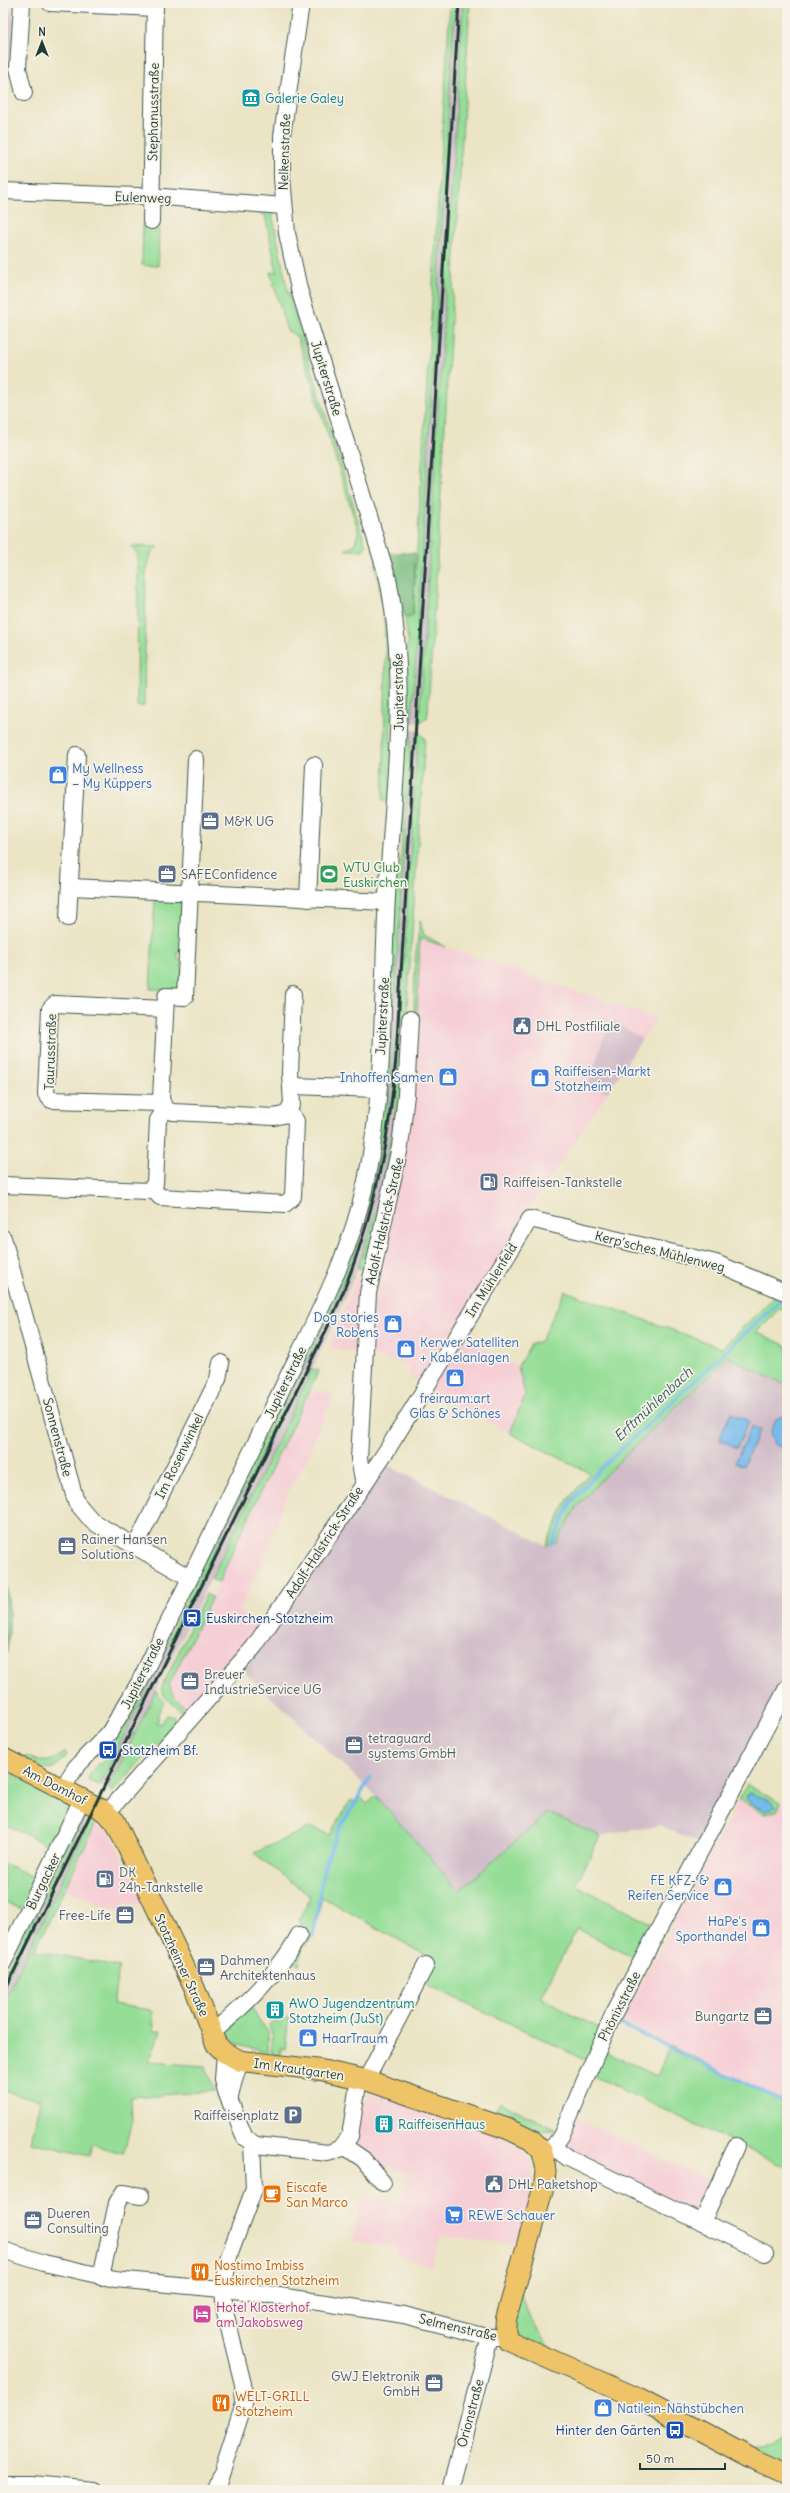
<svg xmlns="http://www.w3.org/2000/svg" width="790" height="2493" font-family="Delius,sans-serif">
  <rect width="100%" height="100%" fill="#f7f3e8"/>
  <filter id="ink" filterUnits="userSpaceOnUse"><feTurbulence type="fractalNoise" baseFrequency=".025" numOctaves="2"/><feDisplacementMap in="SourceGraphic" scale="8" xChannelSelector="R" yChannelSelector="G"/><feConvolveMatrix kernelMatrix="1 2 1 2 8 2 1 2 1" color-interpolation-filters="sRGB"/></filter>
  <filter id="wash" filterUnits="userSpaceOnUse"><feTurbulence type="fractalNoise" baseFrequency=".012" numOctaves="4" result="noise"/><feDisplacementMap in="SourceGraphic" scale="16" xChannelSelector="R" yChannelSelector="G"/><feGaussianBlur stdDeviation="0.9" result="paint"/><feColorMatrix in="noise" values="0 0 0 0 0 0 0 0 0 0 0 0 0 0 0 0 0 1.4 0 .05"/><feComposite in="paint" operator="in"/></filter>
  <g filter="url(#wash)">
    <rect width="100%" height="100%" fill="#ebe4c5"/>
    <g fill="#f6cfd6">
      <polygon points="420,938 657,1019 642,1039 613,1021 588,1085 608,1092 529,1210 423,1382 411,1379 408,1372 410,1366 371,1355 375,1285 416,1021"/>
      <polygon points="361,1268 367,1270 358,1314 355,1352 329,1348"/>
      <polygon points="461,1337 518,1366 525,1395 510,1433 428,1392"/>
      <polygon points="311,1388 319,1392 328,1391 334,1396 311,1445 313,1447 288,1493 264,1557 239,1611 259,1625 234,1658 188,1711 174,1696 169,1685"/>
      <polygon points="739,1800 764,1813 778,1809 781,1803 787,1806 787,2104 621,2021"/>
      <polygon points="96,1823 108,1829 146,1906 123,1902 120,1910 92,1902 93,1900 65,1889"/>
      <polygon points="370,2093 375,2093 506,2138 522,2148 532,2164 534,2185 518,2245 441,2235 432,2265 396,2257 397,2247 353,2241 360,2197 401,2202 406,2172 378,2165 358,2141 364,2103"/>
      <polygon points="576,2118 714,2183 703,2211 696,2214 571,2154 566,2143"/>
    </g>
    <g fill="#d1bdc9">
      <polygon points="455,3 463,3 456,111 419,722 412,723"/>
      <polygon points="3,8 11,13 16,24 13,69 3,68"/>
      <polygon points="411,729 418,731 418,753 398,1076 388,1159 371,1233 358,1268 330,1332 108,1789 100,1785 345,1280 371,1197 389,1102"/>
      <polygon points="613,1021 642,1039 608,1092 588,1085 602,1042"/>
      <polygon points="729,1357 787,1386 787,1677 698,1843 660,1825 600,1836 548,1813 459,1891 376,1796 244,1672 361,1498 367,1495 387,1465 546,1545 556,1543 576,1508 608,1472"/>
      <polygon points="84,1818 90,1821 3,2003 3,1986"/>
    </g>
    <g fill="#96de98" stroke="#5a8e66">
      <polygon points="450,3 455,3 453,40 412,723 406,719 405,671 408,641 405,617 409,618 413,615"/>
      <polygon points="463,3 470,3 428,712 427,718 419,722"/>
      <polygon points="256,211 271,211 272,214 288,292 366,546 363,550 345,550 355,544 358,530 297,337 292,333 287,331 270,272 277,272 265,215"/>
      <polygon points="143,222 159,223 158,266 142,265"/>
      <polygon points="130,546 158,547 151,554 146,574 144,706 137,706 138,555"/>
      <polygon points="375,563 378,564 392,642 390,801 383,801 386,655 384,615"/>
      <path d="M411,729L389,1102C382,1143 375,1184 364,1225C355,1259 340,1291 325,1324L100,1785L89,1781L88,1777L98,1763L101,1765L110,1754L108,1751L125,1726L355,1248L396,874H400L402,831H399L405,731Z"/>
      <polygon points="418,731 425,738 400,1113 368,1270 358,1268 378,1204 395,1111"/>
      <polygon points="155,896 178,899 182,903 182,951 178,951 178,959 182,960 181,985 175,990 150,989"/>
      <polygon points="420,920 424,935 446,947 420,938 417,1017 414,1015 415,960"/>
      <polygon points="565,1291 722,1348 777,1294 787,1299 787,1308 779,1309 756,1332 787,1346 787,1386 728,1357 608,1472 576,1508 556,1543 546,1545 567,1501 590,1473 510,1433 525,1395 518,1366 531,1344 541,1341"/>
      <polygon points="312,1369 319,1370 238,1539 219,1582 211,1579"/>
      <polygon points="206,1594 212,1597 169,1685 174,1696 188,1711 185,1714 166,1698 161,1689"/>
      <polygon points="156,1691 164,1702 157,1716 159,1717 157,1723 160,1724 167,1715 174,1717 176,1723 112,1792 108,1789"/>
      <path d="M65,1752L67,1755L60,1763L51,1769L35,1765L36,1762L33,1760L31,1764L24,1761L27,1756C42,1764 52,1763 65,1752Z"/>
      <polygon points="3,1769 67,1801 71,1809 53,1848 3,1823"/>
      <polygon points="747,1785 781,1803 777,1811 764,1813 739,1800"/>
      <path d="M360,1796L367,1804L376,1796L459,1891L548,1813L600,1836L576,1885L654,1925L636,1959L577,1929L540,1997L600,2029L587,2060L421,1982L433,1959L322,1897L313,1937L302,1949L299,1965L288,1956C297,1943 307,1934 299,1919L311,1897L254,1853L311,1827L329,1835L351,1800L357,1803Z"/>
      <polygon points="80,1815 84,1818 3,1986 3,1975"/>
      <polygon points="90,1821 96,1823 35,1950 119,1967 113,2004 150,2010 153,2012 154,2031 161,2031 149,2062 206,2066 214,2091 131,2097 132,2119 124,2153 92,2145 89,2156 31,2142 41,2100 3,2091 3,2003"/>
      <polygon points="3,1863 38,1879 23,1910 3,1901"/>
      <polygon points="248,2004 268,2032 268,2052 238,2045 227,2033"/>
      <polygon points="289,2016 285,2049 281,2048 280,2056 271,2052 273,2037 269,2026 275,2021 278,2025"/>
      <polygon points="670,2045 787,2104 787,2168 593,2076 604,2051 657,2076"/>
      <polygon points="500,2102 557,2130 538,2131 492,2115"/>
      <polygon points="520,2290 529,2317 551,2350 515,2334 513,2316"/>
      <path d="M787,2432V2465L757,2451L758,2447C771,2447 780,2443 787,2432Z"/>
    </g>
    <g fill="#78bd80" stroke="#4c7d5a">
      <polygon points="386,553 415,553 413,616 409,618 405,617 397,598"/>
      <path d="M3,1571C11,1601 12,1638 3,1667Z"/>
    </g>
    <g fill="#77bbed" stroke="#4b7c90">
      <polygon points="731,1413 749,1421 737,1448 719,1439"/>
      <polygon points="787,1414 787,1450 774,1444 770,1433 776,1419"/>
      <polygon points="752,1426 760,1430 743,1466 735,1462"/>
      <polygon points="752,1793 772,1802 776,1807 766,1811 751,1804 746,1798 748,1793"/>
    </g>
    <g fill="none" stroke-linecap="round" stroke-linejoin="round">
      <g stroke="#77bbed" stroke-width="3.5">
        <polyline points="552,1544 571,1502 598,1471 785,1296"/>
        <polyline points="302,1944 314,1930 324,1867 339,1829 371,1777"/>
        <polyline points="620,2024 787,2103"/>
      </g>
    </g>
  </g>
  <g filter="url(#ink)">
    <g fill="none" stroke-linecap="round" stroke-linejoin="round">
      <g stroke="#3e564a" stroke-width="18">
        <g id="minor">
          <polyline points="22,3 18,68 24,93"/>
          <polyline points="50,3 155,8"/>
          <polyline points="3,191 163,197 284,206"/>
          <polyline points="151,221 155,3"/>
          <polyline points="196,759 185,997 166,996 161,1099 165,1109 173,1112 274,1117 287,1114 292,1103 290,1073 293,994"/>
          <polyline points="71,887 386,902"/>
          <polyline points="308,899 314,765"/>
          <polyline points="68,918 77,755"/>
          <polyline points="293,1086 378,1089"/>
          <polyline points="161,1103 51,1100 46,1094 50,1009 55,1004 165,1009"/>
          <polyline points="3,1185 148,1191 155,1184 158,1120 165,1109"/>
          <polyline points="152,1188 160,1197 285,1204 293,1197 296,1121 289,1112"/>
          <polyline points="3,1238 76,1502 93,1522 190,1578"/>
          <polyline points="364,1484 359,1459 368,1293 400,1147 406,1095 410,1019"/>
          <polyline points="135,1547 218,1379 221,1363"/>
          <path d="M62,1789L76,1767L109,1733L139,1683C184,1589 230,1495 276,1401C310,1329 350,1259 366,1181C387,1082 381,980 388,880C395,778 408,680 388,579L299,289L287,233L282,178V136L301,3"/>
          <polyline points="107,1813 254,1647 387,1450 530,1219 716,1263 787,1293"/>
          <polyline points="3,1963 82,1799"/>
          <path d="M212,2033C244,2006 279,1973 299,1935"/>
          <polyline points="225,2053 223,2079 226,2092 245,2138 256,2145 328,2153 340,2149 350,2136 359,2078"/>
          <polyline points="366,2080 426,1965"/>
          <polyline points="230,2097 235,2076 241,2061"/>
          <polyline points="344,2146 363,2159 383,2183"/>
          <polyline points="553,2147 568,2158 765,2253"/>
          <polyline points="542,2151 553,2147 561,2136 613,2015 787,1688"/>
          <polyline points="702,2223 736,2146"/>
          <polyline points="3,2250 44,2263 115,2279 253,2292 404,2315 490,2337 506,2337"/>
          <polyline points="101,2277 117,2203 123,2193 141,2196"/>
          <polyline points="3,2484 32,2484 94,2490"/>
          <polyline points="216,2490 244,2404 243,2384 225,2312 223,2290 229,2256 254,2189 252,2144"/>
          <polyline points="450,2490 490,2337"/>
        </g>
      </g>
      <g stroke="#3e564a" stroke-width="22">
        <polyline id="major" points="3,1758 101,1809 115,1821 195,1989 216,2044 225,2053 241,2061 321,2070 366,2080 508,2129 531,2140 542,2151 546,2167 544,2185 506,2319 505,2332 509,2341 637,2398 760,2463 787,2475"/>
      </g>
      <use href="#minor" stroke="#fff" stroke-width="16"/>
      <use href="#major" stroke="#efc469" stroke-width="20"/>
      <path stroke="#1f3d34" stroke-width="3" d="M3,1994L332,1318C370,1234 389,1149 396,1057L459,3"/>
    </g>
  </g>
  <defs>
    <g id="museum-square" transform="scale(1)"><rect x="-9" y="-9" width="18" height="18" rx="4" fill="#0f9aa8" stroke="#f7f3e8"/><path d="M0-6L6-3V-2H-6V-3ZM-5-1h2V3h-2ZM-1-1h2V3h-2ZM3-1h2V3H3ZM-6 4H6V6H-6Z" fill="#fff"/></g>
    <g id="shop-square" transform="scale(1)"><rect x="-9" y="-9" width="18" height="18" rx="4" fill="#3f7fe0" stroke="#f7f3e8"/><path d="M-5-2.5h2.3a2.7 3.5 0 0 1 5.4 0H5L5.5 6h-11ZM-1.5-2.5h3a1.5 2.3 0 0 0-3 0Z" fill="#fff"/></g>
    <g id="office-square" transform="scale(1)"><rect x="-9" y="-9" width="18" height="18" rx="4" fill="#5c6f8a" stroke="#f7f3e8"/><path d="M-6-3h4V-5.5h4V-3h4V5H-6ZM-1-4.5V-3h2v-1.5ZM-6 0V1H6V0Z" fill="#fff"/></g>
    <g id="stadium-square" transform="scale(1)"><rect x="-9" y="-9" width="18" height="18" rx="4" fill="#2e9e5b" stroke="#f7f3e8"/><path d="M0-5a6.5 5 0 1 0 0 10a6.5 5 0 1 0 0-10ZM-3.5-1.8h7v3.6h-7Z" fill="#fff"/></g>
    <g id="civic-square" transform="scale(1)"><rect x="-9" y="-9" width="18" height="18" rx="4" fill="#5c6f8a" stroke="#f7f3e8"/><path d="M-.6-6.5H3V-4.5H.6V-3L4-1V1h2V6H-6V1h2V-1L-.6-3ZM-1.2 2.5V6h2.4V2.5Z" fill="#fff"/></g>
    <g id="fuel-square" transform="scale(1)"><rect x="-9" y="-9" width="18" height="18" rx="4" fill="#5c6f8a" stroke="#f7f3e8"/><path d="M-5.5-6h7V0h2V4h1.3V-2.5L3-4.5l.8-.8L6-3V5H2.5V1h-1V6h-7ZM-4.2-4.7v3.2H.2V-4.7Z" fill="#fff"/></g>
    <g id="station-square" transform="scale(1)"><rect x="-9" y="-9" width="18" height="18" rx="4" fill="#1a4fb4" stroke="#f7f3e8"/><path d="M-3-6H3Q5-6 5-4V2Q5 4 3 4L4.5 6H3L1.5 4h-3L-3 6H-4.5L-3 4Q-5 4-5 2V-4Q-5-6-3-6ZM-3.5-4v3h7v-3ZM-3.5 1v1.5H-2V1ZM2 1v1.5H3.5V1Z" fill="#fff"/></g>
    <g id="bus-square" transform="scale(1)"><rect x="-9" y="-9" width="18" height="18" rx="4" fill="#1a4fb4" stroke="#f7f3e8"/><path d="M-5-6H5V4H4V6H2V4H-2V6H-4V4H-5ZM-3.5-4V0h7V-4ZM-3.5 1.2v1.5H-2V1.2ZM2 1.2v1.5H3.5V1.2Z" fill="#fff"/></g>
    <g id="building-square" transform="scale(1)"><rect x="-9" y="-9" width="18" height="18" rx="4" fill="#0f9aa8" stroke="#f7f3e8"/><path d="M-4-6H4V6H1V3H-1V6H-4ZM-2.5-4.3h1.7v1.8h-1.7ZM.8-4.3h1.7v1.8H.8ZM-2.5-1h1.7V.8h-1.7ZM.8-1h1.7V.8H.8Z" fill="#fff"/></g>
    <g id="parking-square" transform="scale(1)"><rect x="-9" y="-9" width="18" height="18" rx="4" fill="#5c6f8a" stroke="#f7f3e8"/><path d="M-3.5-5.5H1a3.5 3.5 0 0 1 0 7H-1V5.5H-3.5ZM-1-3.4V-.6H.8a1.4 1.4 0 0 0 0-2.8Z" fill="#fff"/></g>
    <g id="cafe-square" transform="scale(1)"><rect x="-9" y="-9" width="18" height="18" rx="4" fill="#e8710a" stroke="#f7f3e8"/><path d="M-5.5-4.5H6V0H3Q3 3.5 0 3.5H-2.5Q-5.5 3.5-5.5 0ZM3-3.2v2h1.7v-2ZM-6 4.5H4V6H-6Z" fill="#fff"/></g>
    <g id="supermarket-square" transform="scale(1)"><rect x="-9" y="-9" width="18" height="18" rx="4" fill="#3f7fe0" stroke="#f7f3e8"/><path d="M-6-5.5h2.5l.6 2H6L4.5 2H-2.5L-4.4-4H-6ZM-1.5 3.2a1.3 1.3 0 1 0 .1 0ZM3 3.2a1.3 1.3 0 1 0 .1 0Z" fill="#fff"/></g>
    <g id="restaurant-square" transform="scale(1)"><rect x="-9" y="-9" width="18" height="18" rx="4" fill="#e8710a" stroke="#f7f3e8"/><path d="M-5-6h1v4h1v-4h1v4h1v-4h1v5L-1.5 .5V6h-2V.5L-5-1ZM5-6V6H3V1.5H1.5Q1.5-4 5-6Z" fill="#fff"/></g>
    <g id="hotel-square" transform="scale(1)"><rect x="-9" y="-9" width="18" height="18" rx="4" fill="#d1479c" stroke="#f7f3e8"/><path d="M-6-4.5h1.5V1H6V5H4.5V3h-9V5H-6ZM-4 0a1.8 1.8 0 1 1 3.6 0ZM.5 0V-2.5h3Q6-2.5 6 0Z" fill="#fff"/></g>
  </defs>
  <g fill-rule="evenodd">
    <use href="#museum-square" x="251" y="98"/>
    <use href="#shop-square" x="58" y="775"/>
    <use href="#office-square" x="210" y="821"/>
    <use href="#office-square" x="167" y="874"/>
    <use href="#stadium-square" x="329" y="874"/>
    <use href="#civic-square" x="522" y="1026"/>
    <use href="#shop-square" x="448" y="1077"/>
    <use href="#shop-square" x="540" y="1078"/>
    <use href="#fuel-square" x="489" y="1182"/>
    <use href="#shop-square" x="393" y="1324"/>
    <use href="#shop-square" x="406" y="1349"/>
    <use href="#shop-square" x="455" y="1378"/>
    <use href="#office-square" x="67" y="1546"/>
    <use href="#station-square" x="192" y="1618"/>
    <use href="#office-square" x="190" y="1681"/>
    <use href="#office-square" x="354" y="1745"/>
    <use href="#bus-square" x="108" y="1750"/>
    <use href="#fuel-square" x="105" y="1879"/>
    <use href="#shop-square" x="723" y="1887"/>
    <use href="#office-square" x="125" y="1915"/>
    <use href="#shop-square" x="761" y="1928"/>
    <use href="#office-square" x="206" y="1967"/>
    <use href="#building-square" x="275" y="2010"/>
    <use href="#office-square" x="763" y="2016"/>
    <use href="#shop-square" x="308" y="2038"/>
    <use href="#parking-square" x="293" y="2115"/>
    <use href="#building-square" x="384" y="2124"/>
    <use href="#civic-square" x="494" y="2184"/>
    <use href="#cafe-square" x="272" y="2194"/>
    <use href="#supermarket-square" x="454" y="2215"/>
    <use href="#office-square" x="33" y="2220"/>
    <use href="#restaurant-square" x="200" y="2272"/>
    <use href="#hotel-square" x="202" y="2314"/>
    <use href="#office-square" x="434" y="2383"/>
    <use href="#restaurant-square" x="221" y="2403"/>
    <use href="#shop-square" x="603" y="2408"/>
    <use href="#bus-square" x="675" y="2430"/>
  </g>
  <g text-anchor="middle" stroke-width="3.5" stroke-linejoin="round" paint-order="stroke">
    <g font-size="13" fill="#0d838f" stroke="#f7f3e8" text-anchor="start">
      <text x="265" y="103">Galerie Galey</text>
      <text x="289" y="2008">AWO Jugendzentrum<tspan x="289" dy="15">Stotzheim (JuSt)</tspan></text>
      <text x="398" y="2129">RaiffeisenHaus</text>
    </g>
    <g font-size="13" fill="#1f3d34" stroke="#f7f3e8">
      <text transform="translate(153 112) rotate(-89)" y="5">Stephanusstraße</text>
      <text transform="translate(284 152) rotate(-88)" y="5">Nelkenstraße</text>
      <text transform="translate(143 197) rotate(2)" y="5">Eulenweg</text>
      <text transform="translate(327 378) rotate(73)" y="5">Jupiterstraße</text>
      <text transform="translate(398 692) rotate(-91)" y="5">Jupiterstraße</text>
      <text transform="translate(382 1016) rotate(-87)" y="5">Jupiterstraße</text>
      <text transform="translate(50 1052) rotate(-88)" y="5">Taurusstraße</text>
      <text transform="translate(384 1221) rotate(-77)" y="5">Adolf-Halstrick-Straße</text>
      <text transform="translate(660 1251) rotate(14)" y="5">Kerp’sches Mühlenweg</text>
      <text transform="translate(491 1280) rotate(-58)" y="5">Im Mühlenfeld</text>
      <text transform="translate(285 1382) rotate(-64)" y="5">Jupiterstraße</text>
      <text transform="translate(58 1437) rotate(75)" y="5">Sonnenstraße</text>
      <text transform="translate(179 1456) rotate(-64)" y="5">Im Rosenwinkel</text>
      <text transform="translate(324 1542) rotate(-57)" y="5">Adolf-Halstrick-Straße</text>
      <text transform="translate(142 1673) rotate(-63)" y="5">Jupiterstraße</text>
      <text transform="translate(55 1785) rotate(27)" y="5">Am Domhof</text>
      <text transform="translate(43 1881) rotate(-64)" y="5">Burgacker</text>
      <text transform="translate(182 1965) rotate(65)" y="5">Stotzheimer Straße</text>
      <text transform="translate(619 2006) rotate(-63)" y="5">Phönixstraße</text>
      <text transform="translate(299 2069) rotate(8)" y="5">Im Krautgarten</text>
      <text transform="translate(458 2327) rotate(13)" y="5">Selmenstraße</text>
      <text transform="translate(470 2413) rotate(-75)" y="5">Orionstraße</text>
    </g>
    <g font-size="13" fill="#366cbe" stroke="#f7f3e8" text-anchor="start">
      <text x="72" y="773">My Wellness<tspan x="72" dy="15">– My Küppers</tspan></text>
      <text x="554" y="1076">Raiffeisen-Markt<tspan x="554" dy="15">Stotzheim</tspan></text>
      <text x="434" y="1082" text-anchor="end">Inhoffen Samen</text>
      <text x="379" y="1322" text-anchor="end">Dog stories<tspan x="379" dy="15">Robens</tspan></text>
      <text x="420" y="1347">Kerwer Satelliten<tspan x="420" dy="15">+ Kabelanlagen</tspan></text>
      <text x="455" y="1403" text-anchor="middle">freiraum:art<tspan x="455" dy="15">Glas &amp; Schönes</tspan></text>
      <text x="709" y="1885" text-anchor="end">FE KFZ- &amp;<tspan x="709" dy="15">Reifen Service</tspan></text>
      <text x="747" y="1926" text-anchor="end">HaPe's<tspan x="747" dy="15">Sporthandel</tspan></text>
      <text x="322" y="2043">HaarTraum</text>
      <text x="468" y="2220">REWE Schauer</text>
      <text x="617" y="2413">Natilein-Nähstübchen</text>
    </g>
    <g font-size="13" fill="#4e5e75" stroke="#f7f3e8" text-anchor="start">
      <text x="224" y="826">M&amp;K UG</text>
      <text x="181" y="879">SAFEConfidence</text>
      <text x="536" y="1031">DHL Postfiliale</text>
      <text x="503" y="1187">Raiffeisen-Tankstelle</text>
      <text x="81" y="1544">Rainer Hansen<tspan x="81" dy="15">Solutions</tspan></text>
      <text x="204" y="1679">Breuer<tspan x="204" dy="15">IndustrieService UG</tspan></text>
      <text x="368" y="1743">tetraguard<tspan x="368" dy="15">systems GmbH</tspan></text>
      <text x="119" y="1877">DK<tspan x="119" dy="15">24h-Tankstelle</tspan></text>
      <text x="111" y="1920" text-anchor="end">Free-Life</text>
      <text x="220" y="1965">Dahmen<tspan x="220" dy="15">Architektenhaus</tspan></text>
      <text x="749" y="2021" text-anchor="end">Bungartz</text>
      <text x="279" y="2120" text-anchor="end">Raiffeisenplatz</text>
      <text x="508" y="2189">DHL Paketshop</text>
      <text x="47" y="2218">Dueren<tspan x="47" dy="15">Consulting</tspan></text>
      <text x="420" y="2381" text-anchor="end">GWJ Elektronik<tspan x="420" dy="15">GmbH</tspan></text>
    </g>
    <g font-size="13" fill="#27864d" stroke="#f7f3e8" text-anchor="start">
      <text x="343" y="872">WTU Club<tspan x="343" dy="15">Euskirchen</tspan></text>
    </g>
    <g font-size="13" fill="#164399" stroke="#f7f3e8" text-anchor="start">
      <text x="206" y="1623">Euskirchen-Stotzheim</text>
      <text x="122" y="1755">Stotzheim Bf.</text>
      <text x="661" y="2435" text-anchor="end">Hinter den Gärten</text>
    </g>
    <g font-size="13" fill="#c56008" stroke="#f7f3e8" text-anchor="start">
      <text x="286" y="2192">Eiscafe<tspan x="286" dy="15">San Marco</tspan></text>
      <text x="214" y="2270">Nostimo Imbiss<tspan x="214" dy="15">Euskirchen Stotzheim</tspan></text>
      <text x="235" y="2401">WELT-GRILL<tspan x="235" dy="15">Stotzheim</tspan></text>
    </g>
    <g font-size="13" fill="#b23c85" stroke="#f7f3e8" text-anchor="start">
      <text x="216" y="2312">Hotel Klosterhof<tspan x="216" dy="15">am Jakobsweg</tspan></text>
    </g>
    <g font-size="14" font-style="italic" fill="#355c62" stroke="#f7f3e8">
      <text transform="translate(653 1404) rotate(-43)" y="5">Erftmühlenbach</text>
    </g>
  </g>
  <rect width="790" height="2493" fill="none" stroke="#f7f3e8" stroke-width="16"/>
  <g transform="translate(42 42)" stroke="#f7f3e8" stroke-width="3" paint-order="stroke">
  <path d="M0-3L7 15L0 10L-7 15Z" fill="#1f3d34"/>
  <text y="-6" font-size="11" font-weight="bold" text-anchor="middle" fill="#1f3d34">N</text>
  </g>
  <path d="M640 2463v6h85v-6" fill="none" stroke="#1f3d34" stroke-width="2"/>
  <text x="646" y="2463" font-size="12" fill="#1f3d34" stroke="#f7f3e8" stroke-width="3" paint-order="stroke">50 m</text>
</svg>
